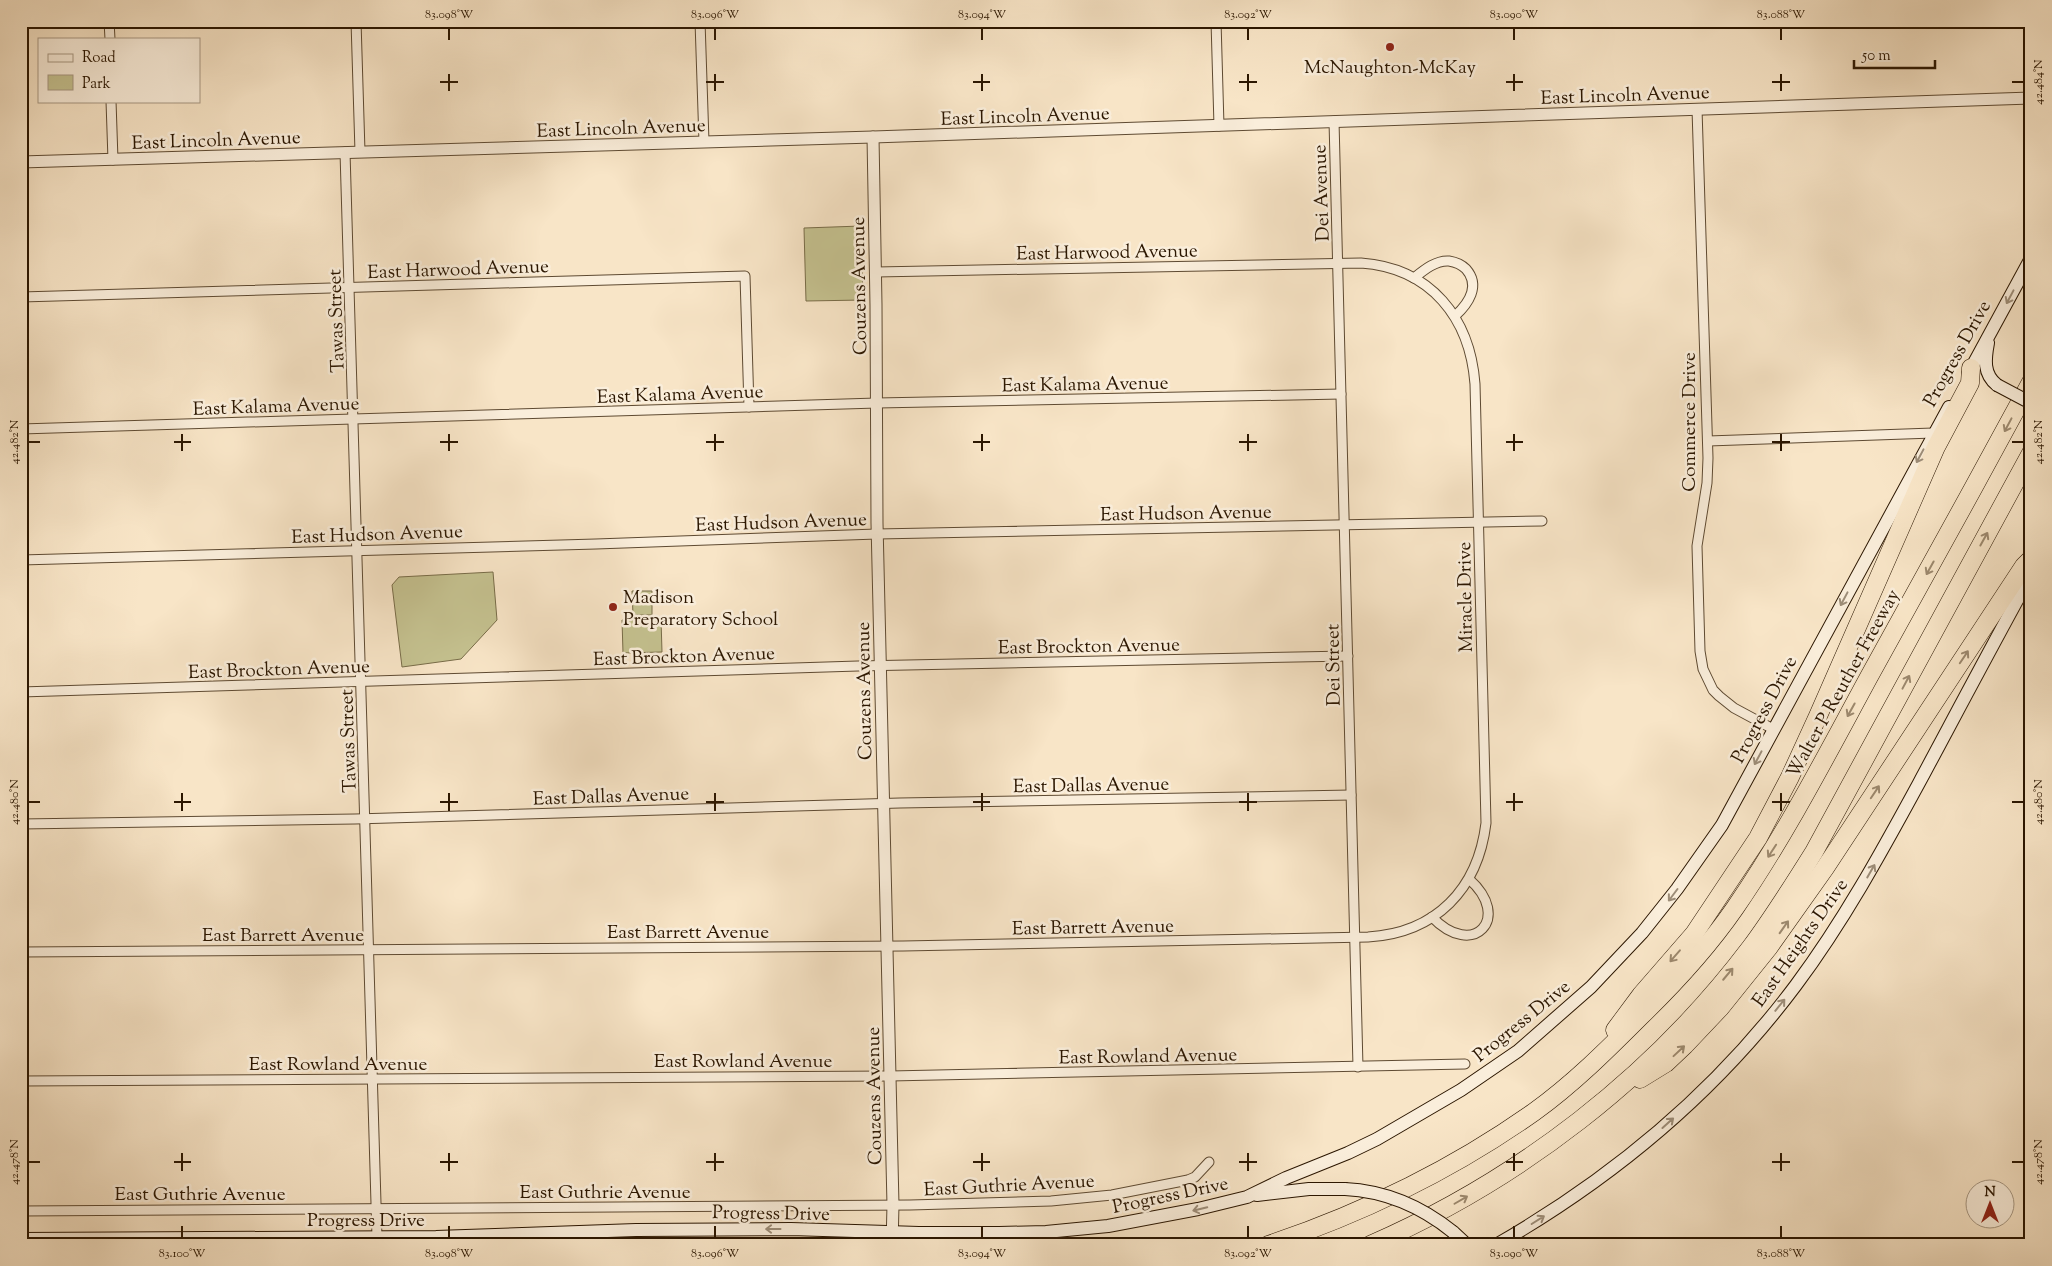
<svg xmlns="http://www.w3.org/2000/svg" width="2052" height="1266" font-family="'Sorts Mill Goudy',serif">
  <rect width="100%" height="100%" fill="#f8e5c7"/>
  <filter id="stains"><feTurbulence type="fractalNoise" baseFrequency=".004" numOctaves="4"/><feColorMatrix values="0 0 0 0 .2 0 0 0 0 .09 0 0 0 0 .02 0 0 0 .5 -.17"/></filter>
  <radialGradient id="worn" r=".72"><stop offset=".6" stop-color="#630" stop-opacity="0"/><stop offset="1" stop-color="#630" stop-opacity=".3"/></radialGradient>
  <g fill="#c5c290" stroke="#786c48">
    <polygon points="861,226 863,300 806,301 804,228"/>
    <polygon points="493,572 497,620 461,659 402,667 392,585 399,577"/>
    <polygon points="632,591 652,591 652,615 633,615"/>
    <polygon points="661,619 662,652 623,653 622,620"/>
  </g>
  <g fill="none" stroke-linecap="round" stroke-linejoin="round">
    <g stroke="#5e4a32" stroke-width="11">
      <g id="minor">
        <polyline points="109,21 110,39"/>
        <polyline points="356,21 360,152"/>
        <polyline points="700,21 704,142"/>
        <polyline points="1216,21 1219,126"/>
        <polyline points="111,101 113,160"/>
        <polyline points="1697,109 1708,458 1707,483 1697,546 1700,651 1703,669 1713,690 1719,696 1734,708 1773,729"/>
        <polyline points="1334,121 1358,1067"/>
        <polyline points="345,152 377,1237"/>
        <path d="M1414,278C1424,270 1436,260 1449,261C1455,262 1462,265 1466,269C1481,286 1468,304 1455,316"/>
        <polyline points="21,297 745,276 749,407"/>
        <polyline points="21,429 877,403 1341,394"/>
        <polyline points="1708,441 1933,433"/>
        <polyline points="21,560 596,544 877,534 1542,521"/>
        <polyline points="21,692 858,666 1348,656"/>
        <polyline points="21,824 355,819 900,803 1351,795"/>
        <path d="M1432,917C1473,960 1513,918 1469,879"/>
        <path d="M21,952L903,946L1368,937C1436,933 1478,889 1486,823L1475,384C1470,318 1431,268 1361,263L876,272"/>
        <polyline points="21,1081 890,1076 1465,1064"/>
        <polyline points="21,1211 910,1205 1051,1201 1112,1195 1188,1180 1195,1177 1209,1162"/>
      </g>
    </g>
    <g stroke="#5e4a32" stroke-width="13">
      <g id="tertiary">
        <polyline points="873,137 876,305 877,523 893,1205 892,1245"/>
        <polyline points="21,162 873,137 2031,98"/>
      </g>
    </g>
    <g stroke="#2b1600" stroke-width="14">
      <g id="secondary">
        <path d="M1988,343C1985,359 1983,374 1997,385"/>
        <polyline points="1968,374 2031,258"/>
        <polyline points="1257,1195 1309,1189 1345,1189"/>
        <polyline points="1453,1232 1467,1245"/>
        <polyline points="21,1239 436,1237 636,1230 791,1229 919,1233 999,1233 1046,1232 1108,1226 1198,1209 1247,1197 1286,1178 1348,1153 1377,1139 1461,1090 1518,1051 1591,987 1642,933 1677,889 1722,825 1949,407"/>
        <path d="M1496,1245C1611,1179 1716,1092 1796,985C1843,922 1881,853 1919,783C1956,714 1993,644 2031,575"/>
      </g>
    </g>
    <g stroke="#2b1600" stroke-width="19">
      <g id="motorway">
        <polyline points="1615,1030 1641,995 1694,934 1758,838 1790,777 1818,716 1936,447 1970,383 1971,368"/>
        <polyline points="1640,1079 1666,1063 1685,1045 1720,1008 1769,947 1825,868 2024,566 2031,559"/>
        <path d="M1268,1245C1363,1213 1452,1170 1534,1112C1573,1084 1607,1050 1641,1016C1675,983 1708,947 1735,908C1786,834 1827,754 1870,675C1924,578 1978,480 2031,382"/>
        <path d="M1370,1245C1519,1180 1653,1077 1751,947C1774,916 1794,884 1814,852L2031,453"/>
      </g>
    </g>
    <use href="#minor" stroke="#faeedb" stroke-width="9"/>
    <use href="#tertiary" stroke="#faeedb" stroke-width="11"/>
    <use href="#secondary" stroke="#faeedb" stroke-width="12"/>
    <use href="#motorway" stroke="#f8e5c7" stroke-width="18"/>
    <g stroke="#2b1600" stroke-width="14" stroke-linecap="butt">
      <g id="secondary-bridge">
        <polyline points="1997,385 2031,403"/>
        <path d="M1345,1189C1385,1191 1422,1207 1453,1232"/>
      </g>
    </g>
    <use href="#secondary-bridge" stroke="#faeedb" stroke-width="12"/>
  </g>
  <defs><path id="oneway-shaft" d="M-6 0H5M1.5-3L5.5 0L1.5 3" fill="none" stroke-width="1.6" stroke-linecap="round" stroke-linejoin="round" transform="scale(1.25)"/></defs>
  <g stroke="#9d8d78">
    <use href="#oneway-shaft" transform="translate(2010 297) rotate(118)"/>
    <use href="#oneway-shaft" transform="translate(1920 456) rotate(118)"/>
    <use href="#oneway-shaft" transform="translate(1844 599) rotate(118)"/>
    <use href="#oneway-shaft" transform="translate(1758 758) rotate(118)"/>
    <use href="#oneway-shaft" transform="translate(1871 871) rotate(-60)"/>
    <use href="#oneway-shaft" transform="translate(1673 895) rotate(127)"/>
    <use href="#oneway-shaft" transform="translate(1780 1005) rotate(-51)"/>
    <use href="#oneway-shaft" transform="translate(1668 1123) rotate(-42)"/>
    <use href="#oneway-shaft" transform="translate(1200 1209) rotate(166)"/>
    <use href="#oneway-shaft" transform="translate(1538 1220) rotate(-32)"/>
    <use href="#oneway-shaft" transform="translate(773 1229) rotate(180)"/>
  </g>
  <g stroke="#9c886d">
    <use href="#oneway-shaft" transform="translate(2008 425) rotate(118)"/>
    <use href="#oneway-shaft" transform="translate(1984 539) rotate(-61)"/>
    <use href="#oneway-shaft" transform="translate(1930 568) rotate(119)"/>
    <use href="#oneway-shaft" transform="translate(1964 657) rotate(-56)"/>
    <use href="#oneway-shaft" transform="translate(1906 682) rotate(-62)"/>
    <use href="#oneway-shaft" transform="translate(1851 710) rotate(119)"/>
    <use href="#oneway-shaft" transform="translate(1875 792) rotate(-56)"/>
    <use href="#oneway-shaft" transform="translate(1772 851) rotate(123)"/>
    <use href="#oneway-shaft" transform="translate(1784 927) rotate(-55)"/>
    <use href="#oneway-shaft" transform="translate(1675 956) rotate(131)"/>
    <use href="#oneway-shaft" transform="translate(1728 974) rotate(-50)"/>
    <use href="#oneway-shaft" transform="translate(1679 1051) rotate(-43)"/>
    <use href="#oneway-shaft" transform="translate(1461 1200) rotate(-30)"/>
  </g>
  <path fill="none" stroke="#2b1600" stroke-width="2" d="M449,28V40M715,28V40M982,28V40M1248,28V40M1514,28V40M1781,28V40M449,74V91M715,74V91M982,74V91M1248,74V91M1514,74V91M1781,74V91M440,82H458M706,82H724M973,82H990M1239,82H1257M1506,82H1523M1772,82H1790M2012,82H2024M182,434V451M449,434V451M715,434V451M982,434V451M1248,434V451M1514,434V451M1781,434V451M28,442H40M174,442H191M440,442H458M706,442H724M973,442H990M1239,442H1257M1506,442H1523M1772,442H1790M2012,442H2024M182,793V811M449,793V811M715,793V811M982,793V811M1248,793V811M1514,793V811M1781,793V811M28,802H40M174,802H191M440,802H458M706,802H724M973,802H990M1239,802H1257M1506,802H1523M1772,802H1790M2012,802H2024M182,1153V1171M449,1153V1171M715,1153V1171M982,1153V1171M1248,1153V1171M1514,1153V1171M1781,1153V1171M28,1162H40M174,1162H191M440,1162H458M706,1162H724M973,1162H990M1239,1162H1257M1506,1162H1523M1772,1162H1790M2012,1162H2024M182,1226V1238M449,1226V1238M715,1226V1238M982,1226V1238M1248,1226V1238M1514,1226V1238M1781,1226V1238"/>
  <g fill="#8f2418" stroke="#faeedb" stroke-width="2">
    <circle cx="1390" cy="47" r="5"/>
    <circle cx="613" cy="607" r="5"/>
  </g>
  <g text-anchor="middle" stroke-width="5" stroke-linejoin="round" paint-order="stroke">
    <g font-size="19" fill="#2b1600" stroke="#faeedb">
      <text x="1390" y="73">McNaughton-McKay</text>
      <text x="623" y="603" text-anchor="start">Madison<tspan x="623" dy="22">Preparatory School</tspan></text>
    </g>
    <g font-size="19" fill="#2b1600" stroke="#faeedb">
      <text transform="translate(1625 94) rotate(-2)" y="7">East Lincoln Avenue</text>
      <text transform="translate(1025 115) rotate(-2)" y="7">East Lincoln Avenue</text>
      <text transform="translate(621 127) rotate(-2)" y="7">East Lincoln Avenue</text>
      <text transform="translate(216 139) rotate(-2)" y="7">East Lincoln Avenue</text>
      <text transform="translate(1320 193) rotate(-92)" y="7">Dei Avenue</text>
      <text transform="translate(1107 251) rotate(-1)" y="7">East Harwood Avenue</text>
      <text transform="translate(458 268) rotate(-2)" y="7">East Harwood Avenue</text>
      <text transform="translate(858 286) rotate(-91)" y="7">Couzens Avenue</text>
      <text transform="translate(335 321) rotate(-92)" y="7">Tawas Street</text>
      <text transform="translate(1956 353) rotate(-61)" y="7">Progress Drive</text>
      <text transform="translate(1085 383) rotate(-1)" y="7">East Kalama Avenue</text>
      <text transform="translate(680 393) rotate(-2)" y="7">East Kalama Avenue</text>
      <text transform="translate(276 405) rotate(-2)" y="7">East Kalama Avenue</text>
      <text transform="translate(1688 422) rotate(-90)" y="7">Commerce Drive</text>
      <text transform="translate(1186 512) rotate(-1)" y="7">East Hudson Avenue</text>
      <text transform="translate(781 521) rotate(-2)" y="7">East Hudson Avenue</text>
      <text transform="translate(377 533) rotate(-2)" y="7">East Hudson Avenue</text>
      <text transform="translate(1464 597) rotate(-91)" y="7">Miracle Drive</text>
      <text transform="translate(1089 645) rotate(-1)" y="7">East Brockton Avenue</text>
      <text transform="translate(684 655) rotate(-2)" y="7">East Brockton Avenue</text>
      <text transform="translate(1332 665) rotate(-91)" y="7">Dei Street</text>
      <text transform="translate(279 668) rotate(-2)" y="7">East Brockton Avenue</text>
      <text transform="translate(1842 683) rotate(-61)" y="7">Walter P Reuther Freeway</text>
      <text transform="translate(863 691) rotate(-91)" y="7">Couzens Avenue</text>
      <text transform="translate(1763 709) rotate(-62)" y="7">Progress Drive</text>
      <text transform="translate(347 741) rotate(-92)" y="7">Tawas Street</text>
      <text transform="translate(1091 784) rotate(-1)" y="7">East Dallas Avenue</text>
      <text transform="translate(611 795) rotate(-2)" y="7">East Dallas Avenue</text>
      <text transform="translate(1093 926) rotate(-1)" y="7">East Barrett Avenue</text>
      <text x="688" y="938">East Barrett Avenue</text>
      <text x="283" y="941">East Barrett Avenue</text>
      <text transform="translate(1799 942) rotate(-55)" y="7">East Heights Drive</text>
      <text transform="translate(1521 1020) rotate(-39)" y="7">Progress Drive</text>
      <text transform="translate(1148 1055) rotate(-1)" y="7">East Rowland Avenue</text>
      <text x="743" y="1067">East Rowland Avenue</text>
      <text x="338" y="1070">East Rowland Avenue</text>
      <text transform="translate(873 1096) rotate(-91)" y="7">Couzens Avenue</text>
      <text transform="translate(1009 1184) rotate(-3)" y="7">East Guthrie Avenue</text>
      <text x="605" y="1198">East Guthrie Avenue</text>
      <text x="200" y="1200">East Guthrie Avenue</text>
      <text transform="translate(1170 1194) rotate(-12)" y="7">Progress Drive</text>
      <text transform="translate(771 1212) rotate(1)" y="7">Progress Drive</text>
      <text x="366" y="1226">Progress Drive</text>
    </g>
  </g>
  <rect width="2052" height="1266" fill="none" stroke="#f8e5c7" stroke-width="55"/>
  <rect x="38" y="38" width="162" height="65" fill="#faeedb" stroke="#a79883"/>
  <rect x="48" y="54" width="25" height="8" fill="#faeedb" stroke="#a79883"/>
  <text x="82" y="62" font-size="15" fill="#2b1600">Road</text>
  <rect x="48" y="75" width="25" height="15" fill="#c5c290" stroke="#a79883"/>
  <text x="82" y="88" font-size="15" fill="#2b1600">Park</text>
  <g transform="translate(1990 1204)"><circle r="24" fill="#faeedb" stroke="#a79883"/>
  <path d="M0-4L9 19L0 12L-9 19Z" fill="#8f2418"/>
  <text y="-8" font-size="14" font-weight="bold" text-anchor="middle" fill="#2b1600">N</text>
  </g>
  <path d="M1854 60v8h81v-8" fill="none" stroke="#2b1600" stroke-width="2.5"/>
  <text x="1862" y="60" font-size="15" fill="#2b1600" stroke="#faeedb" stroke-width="4" paint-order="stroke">50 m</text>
  <rect x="28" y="28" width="1996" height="1210" fill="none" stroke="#2b1600" stroke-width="2"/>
  <g font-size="12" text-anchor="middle" fill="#2b1600">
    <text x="449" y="18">83.098°W</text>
    <text x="715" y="18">83.096°W</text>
    <text x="982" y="18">83.094°W</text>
    <text x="1248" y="18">83.092°W</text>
    <text x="1514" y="18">83.090°W</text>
    <text x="1781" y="18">83.088°W</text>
    <text transform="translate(2038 82) rotate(-90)" y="4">42.484°N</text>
    <text transform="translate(14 442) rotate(-90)" y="4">42.482°N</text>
    <text transform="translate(2038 442) rotate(-90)" y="4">42.482°N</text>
    <text transform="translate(14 802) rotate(-90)" y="4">42.480°N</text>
    <text transform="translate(2038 802) rotate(-90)" y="4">42.480°N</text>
    <text transform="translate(14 1162) rotate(-90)" y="4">42.478°N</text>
    <text transform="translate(2038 1162) rotate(-90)" y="4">42.478°N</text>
    <text x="182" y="1257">83.100°W</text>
    <text x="449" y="1257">83.098°W</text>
    <text x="715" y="1257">83.096°W</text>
    <text x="982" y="1257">83.094°W</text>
    <text x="1248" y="1257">83.092°W</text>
    <text x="1514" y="1257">83.090°W</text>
    <text x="1781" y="1257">83.088°W</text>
  </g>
  <rect width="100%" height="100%" filter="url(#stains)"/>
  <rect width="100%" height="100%" fill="url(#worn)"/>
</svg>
